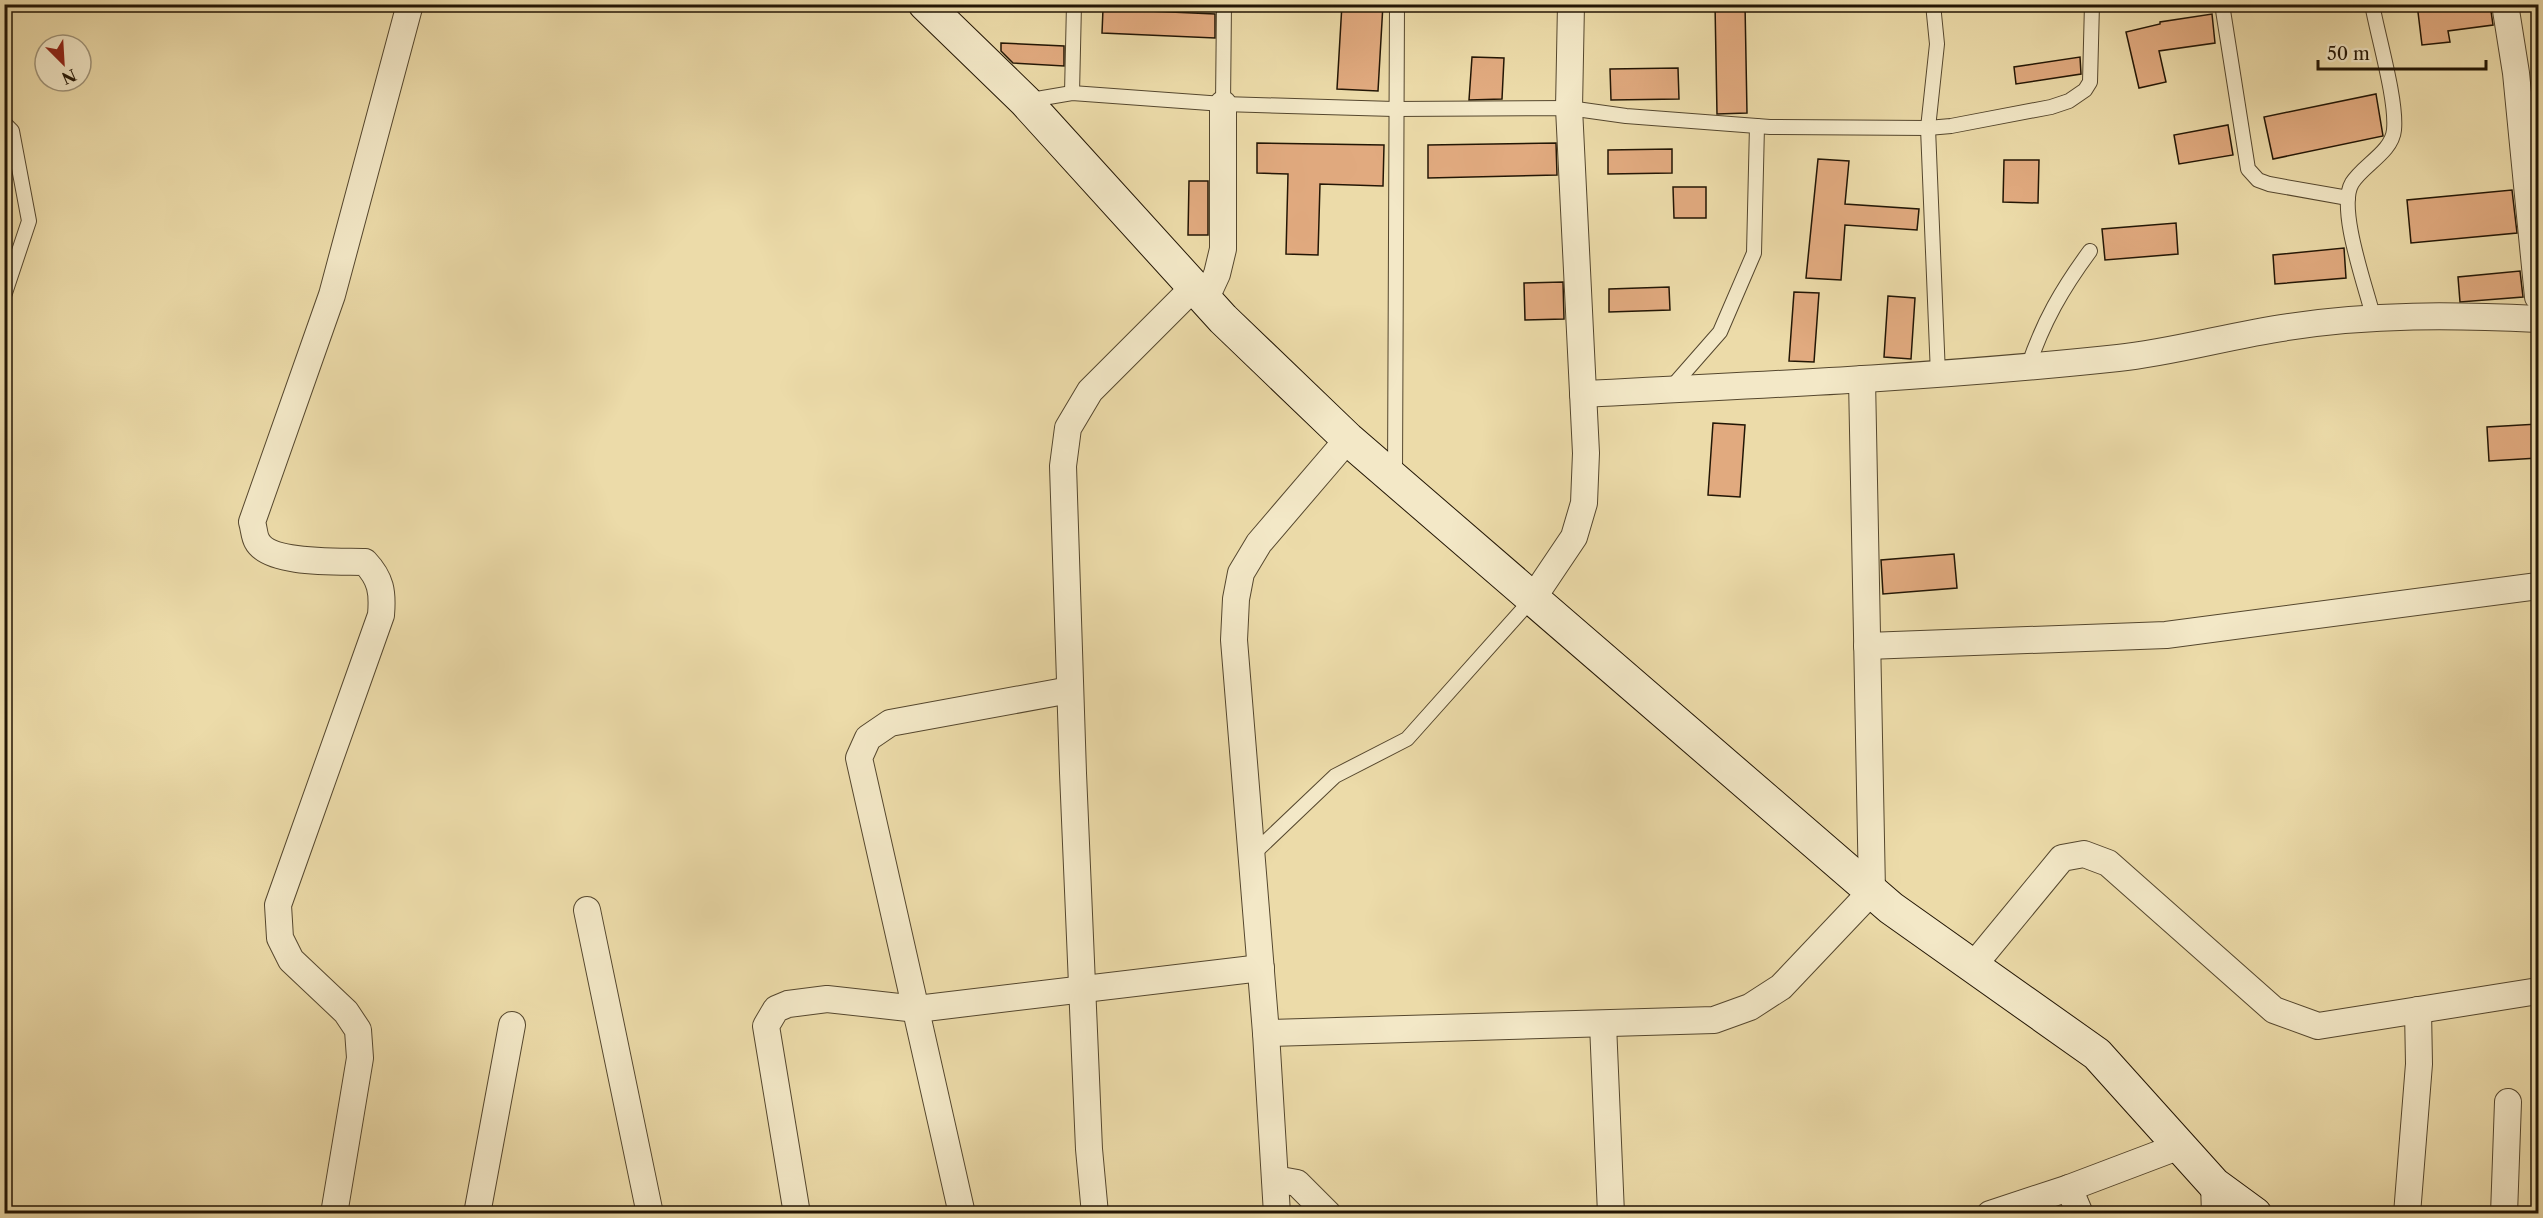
<svg xmlns="http://www.w3.org/2000/svg" width="2543" height="1218" font-family="'Libre Caslon Text',serif">
  <rect width="100%" height="100%" fill="#ecdba9"/>
  <filter id="stains"><feTurbulence type="fractalNoise" baseFrequency=".00333" numOctaves="4"/><feColorMatrix values="0 0 0 0 .2 0 0 0 0 .09 0 0 0 0 .02 0 0 0 .5 -.17"/></filter>
  <radialGradient id="worn" r=".72"><stop offset=".6" stop-color="#630" stop-opacity="0"/><stop offset="1" stop-color="#630" stop-opacity=".3"/></radialGradient>
  <g fill="#e1aa7f" stroke="#231605" stroke-width="1.5">
    <polygon points="1342,4 1383,4 1378,91 1337,89"/>
    <polygon points="1715,4 1745,4 1747,113 1717,114"/>
    <polygon points="2417,4 2443,4 2444,7 2490,4 2493,25 2448,31 2450,42 2422,45"/>
    <polygon points="1103,9 1215,14 1215,38 1102,33"/>
    <polygon points="2212,14 2215,43 2159,51 2166,82 2139,88 2126,32 2160,24 2160,22"/>
    <polygon points="1001,43 1064,46 1064,66 1013,63 1001,51"/>
    <polygon points="1472,57 1504,58 1502,99 1469,100"/>
    <polygon points="2080,57 2081,74 2016,84 2014,67"/>
    <polygon points="1678,68 1679,99 1611,100 1610,69"/>
    <polygon points="2376,94 2383,136 2273,159 2264,117"/>
    <polygon points="2228,125 2233,155 2179,164 2174,135"/>
    <polygon points="1257,143 1384,145 1383,186 1320,184 1318,255 1286,254 1288,174 1257,173"/>
    <polygon points="1556,143 1557,175 1428,178 1428,145"/>
    <polygon points="1672,149 1672,173 1608,174 1608,150"/>
    <polygon points="1818,159 1849,161 1845,204 1919,209 1917,230 1845,225 1841,280 1806,278"/>
    <polygon points="2004,160 2039,160 2038,203 2003,202"/>
    <polygon points="1189,181 1208,181 1208,235 1188,235"/>
    <polygon points="1673,187 1706,187 1706,218 1674,218"/>
    <polygon points="2512,190 2517,233 2411,243 2407,200"/>
    <polygon points="2176,223 2178,254 2105,260 2102,229"/>
    <polygon points="2344,248 2346,278 2275,284 2273,255"/>
    <polygon points="2520,271 2523,297 2460,302 2458,277"/>
    <polygon points="1563,282 1564,319 1525,320 1524,283"/>
    <polygon points="1669,287 1670,310 1609,312 1609,289"/>
    <polygon points="1794,292 1819,293 1814,362 1789,361"/>
    <polygon points="1888,296 1915,298 1911,359 1884,357"/>
    <polygon points="1713,423 1745,425 1740,497 1708,495"/>
    <polygon points="2538,424 2538,458 2489,461 2487,427"/>
    <polygon points="1954,554 1957,588 1883,594 1881,560"/>
  </g>
  <g fill="none" stroke-linecap="round" stroke-linejoin="round">
    <g stroke="#55472e" stroke-width="16">
      <g id="lane">
        <polyline points="1933,4 1937,44 1928,128 1938,375"/>
        <polyline points="2222,4 2248,169 2258,180 2269,184 2348,198"/>
        <path d="M2372,4C2378,37 2397,100 2394,130C2392,152 2363,165 2352,183C2337,208 2366,287 2373,316"/>
        <polyline points="1072,93 1074,4"/>
        <polyline points="1025,101 1072,93 1223,104 1394,109 1569,108 1626,116 1770,127 1928,128 1951,126 2051,107 2069,101 2085,90 2090,82 2092,4"/>
        <polyline points="1223,104 1224,4"/>
        <polyline points="4,123 12,131 29,221 4,296"/>
        <path d="M2028,367C2043,322 2062,289 2090,251"/>
        <polyline points="1670,389 1720,332 1754,253 1757,126"/>
        <polyline points="1395,476 1397,4"/>
        <polyline points="1252,855 1335,776 1407,739 1533,598"/>
      </g>
    </g>
    <g stroke="#55472e" stroke-width="28">
      <g id="street">
        <polyline points="2505,4 2516,73 2538,297"/>
        <polyline points="1205,300 1217,274 1223,249 1223,104"/>
        <path d="M1583,394C1762,385 1940,377 2118,358C2175,352 2231,335 2288,327C2372,314 2454,315 2538,319"/>
        <polyline points="1533,598 1574,537 1584,503 1586,453 1569,108 1571,4"/>
        <polyline points="1867,646 2166,635 2538,586"/>
        <polyline points="587,910 650,1214"/>
        <polyline points="1973,966 2062,858 2084,854 2108,863 2274,1010 2318,1026 2538,991"/>
        <polyline points="1603,1024 1611,1214"/>
        <polyline points="1266,1033 1714,1020 1750,1007 1781,987 1872,891 1862,379"/>
        <polyline points="1275,1179 1297,1183 1328,1214"/>
        <polyline points="2214,1184 2215,1214"/>
        <polyline points="2069,1188 2080,1214"/>
        <path d="M334,1214L360,1058L358,1030L346,1012L291,960L280,938L278,905L381,615C383,592 381,579 365,562C341,561 269,565 257,541C254,536 254,528 252,522L332,295L410,4"/>
        <polyline points="477,1214 512,1025"/>
        <polyline points="797,1214 766,1026 776,1009 788,1004 827,999 917,1009 1261,968"/>
        <polyline points="962,1214 859,758 868,738 890,723 1070,690"/>
        <polyline points="1095,1214 1089,1149 1073,773 1063,466 1068,428 1090,391 1194,287"/>
        <polyline points="1277,1214 1266,1033 1234,640 1236,599 1241,573 1259,543 1348,439"/>
        <polyline points="1990,1214 2069,1188 2180,1146"/>
        <polyline points="2407,1214 2419,1064 2418,1010"/>
        <polyline points="2504,1214 2508,1102"/>
      </g>
    </g>
    <g stroke="#231605" stroke-width="35">
      <polyline id="secondary" points="925,4 1025,101 1223,319 1348,439 1891,908 2097,1054 2214,1184 2255,1214"/>
    </g>
    <use href="#lane" stroke="#f3e8c7" stroke-width="14"/>
    <use href="#street" stroke="#f3e8c7" stroke-width="26"/>
    <use href="#secondary" stroke="#f3e8c7" stroke-width="33"/>
  </g>
  <rect width="2543" height="1218" fill="none" stroke="#ecdba9" stroke-width="24"/>
  <rect x="6" y="6" width="2531" height="1206" fill="none" stroke="#231605" stroke-width="3"/>
  <rect x="12" y="12" width="2519" height="1194" fill="none" stroke="#231605" stroke-width="1.5"/>
  <g transform="translate(63 63) rotate(156)"><circle r="28" fill="#f3e8c7" stroke="#a09479" stroke-width="1.5"/>
  <path d="M0-4.5L10 22L0 15L-10 22Z" fill="#8f2418"/>
  <text y="-9" font-size="16" font-weight="bold" text-anchor="middle" fill="#231605">N</text>
  </g>
  <path d="M2318 60v9h168v-9" fill="none" stroke="#231605" stroke-width="3"/>
  <text x="2327" y="60" font-size="18" fill="#231605" stroke="#f3e8c7" stroke-width="4.5" paint-order="stroke">50 m</text>
  <rect width="100%" height="100%" filter="url(#stains)"/>
  <rect width="100%" height="100%" fill="url(#worn)"/>
</svg>
